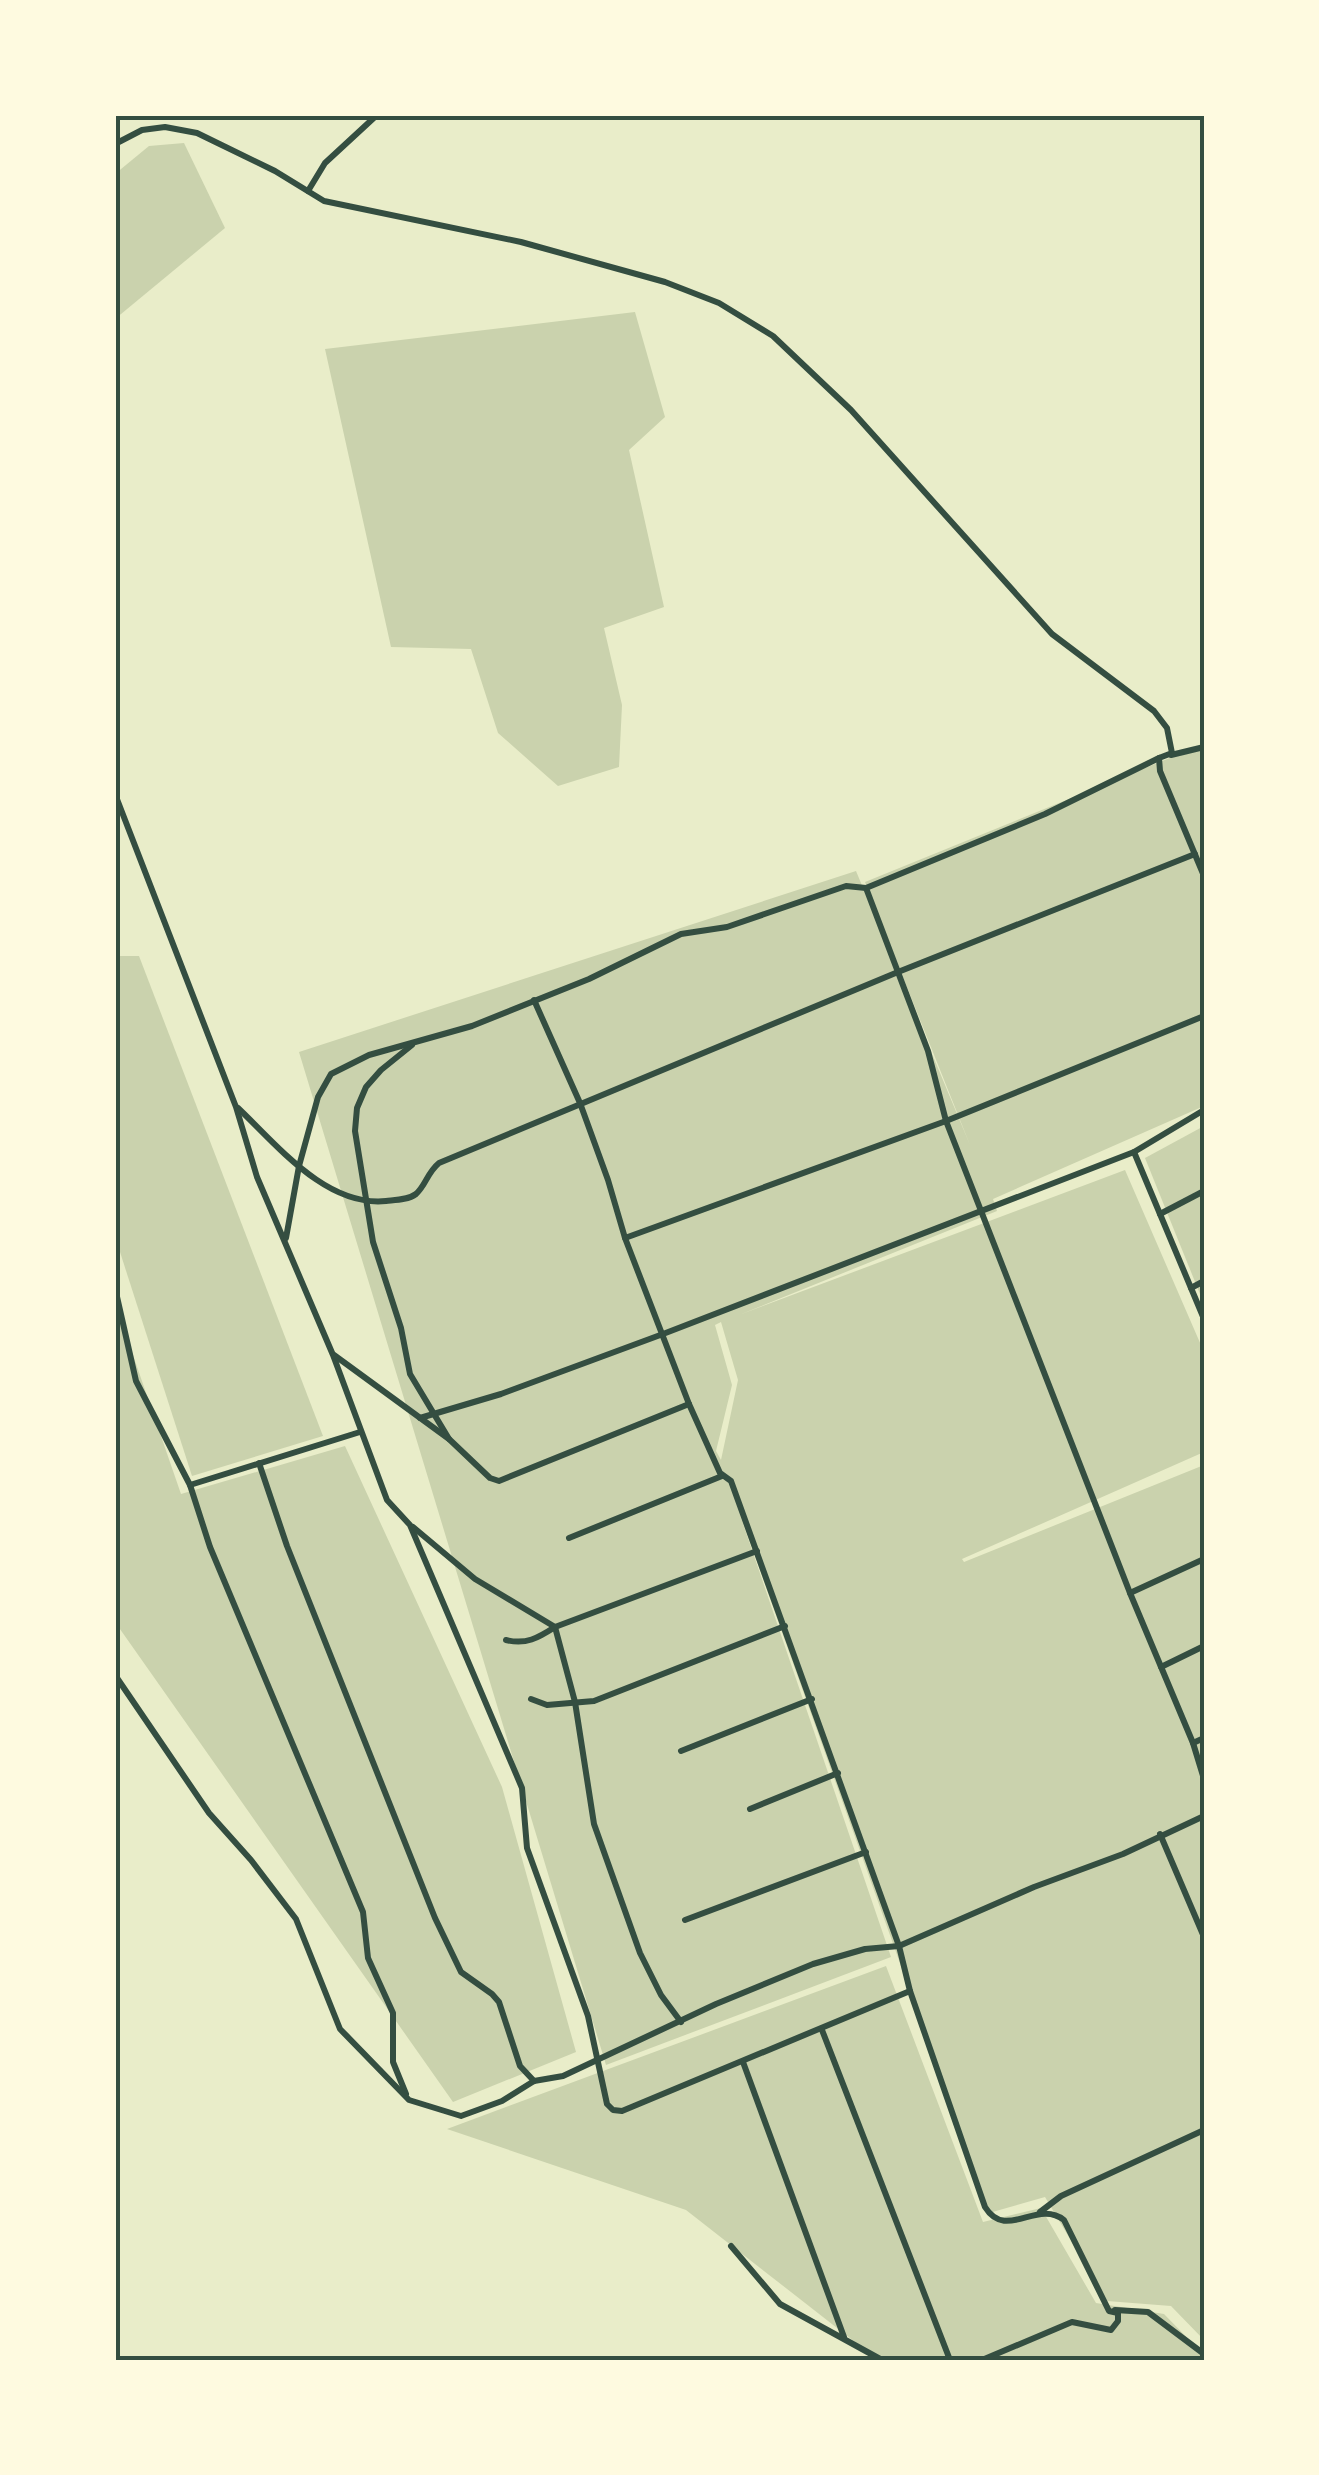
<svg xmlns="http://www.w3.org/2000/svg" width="1319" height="2475" font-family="Bitter,serif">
  <rect width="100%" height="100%" fill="#e9edc9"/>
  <g fill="#cad2ad" fill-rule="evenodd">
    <polygon points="184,143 225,228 115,319 115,174 149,146"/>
    <polygon points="635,312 665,417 629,450 664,607 604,628 622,705 619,767 558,786 498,733 471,649 391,647 325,349"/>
    <path d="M1204,744V1106L993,1199L997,1211L739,1315L1125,1170L1204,1352V1452L962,1559L964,1562L1204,1465V2340L1171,2306L1107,2301L1045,2197L989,2213L736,1503L891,1957L606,2065L299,1052L856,871L970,1145L865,882ZM721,1322L738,1380L721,1460L716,1451L732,1385L715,1325Z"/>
    <polygon points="115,956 139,956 323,1436 192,1476 120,1252 115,1223"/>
    <polygon points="1204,1126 1204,1304 1145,1158"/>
    <polygon points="115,1303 181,1494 345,1446 502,1787 576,2052 453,2102 115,1622"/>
    <polygon points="886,1966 983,2222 1041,2208 1096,2303 1164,2314 1204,2355 1204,2360 878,2360 686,2210 447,2129"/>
  </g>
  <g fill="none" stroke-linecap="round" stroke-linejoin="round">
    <g stroke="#344e41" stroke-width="6">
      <polyline points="115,144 142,130 165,127 197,133 275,171 324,201 521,242 665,282 719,303 773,336 851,410 1052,634 1154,711 1167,728 1172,753 1159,758 1160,771 1204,876"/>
      <polyline points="308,191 325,163 377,115"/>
      <polyline points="1171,755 1204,747"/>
      <polyline points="115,794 236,1107 257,1177 333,1355 387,1500 410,1525 522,1788 527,1848 588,2016 607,2104 613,2110 622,2111 910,1991"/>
      <polyline points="866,888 928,1051 946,1121 1130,1593 1193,1743 1204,1779"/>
      <path d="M534,1000L580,1103L608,1180L625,1238L689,1404L720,1473L731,1481L899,1946L910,1991L985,2207C1006,2241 1037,2199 1064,2220L1109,2311L1118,2313V2321L1111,2330L1072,2322L982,2360"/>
      <polyline points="412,1045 381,1070 366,1087 357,1108 355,1131 373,1242 401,1328 410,1374 449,1439"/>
      <path d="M238,1108C277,1145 326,1207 386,1201C395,1200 408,1200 416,1194C426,1185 427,1173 439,1163L898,972L1195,854"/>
      <polyline points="1134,1152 1204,1319"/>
      <polyline points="1160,1214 1204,1191"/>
      <polyline points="286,1238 299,1166 318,1097 331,1074 369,1055 472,1026 589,979 681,934 727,927 846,886 866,888 1045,814 1159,758"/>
      <polyline points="625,1238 946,1121 1204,1016"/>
      <polyline points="115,1288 136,1381 190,1485 210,1547 363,1912 368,1958 393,2013 393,2062 406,2094"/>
      <polyline points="1191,1288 1204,1281"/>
      <polyline points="334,1355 449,1439 490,1478 499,1481 689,1404"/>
      <polyline points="420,1418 501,1394 663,1334 1134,1152 1204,1110"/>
      <polyline points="259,1463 287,1546 435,1918 461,1972 492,1994 499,2002 520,2066 534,2081"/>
      <polyline points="190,1485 360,1432"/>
      <polyline points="413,1527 475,1579 555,1627 575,1702 594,1824 640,1953 661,1995 681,2022"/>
      <polyline points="569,1538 722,1476"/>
      <polyline points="1130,1593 1204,1559"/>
      <path d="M506,1640C526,1645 538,1638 555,1627L757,1551"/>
      <polyline points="1161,1667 1204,1646"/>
      <polyline points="115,1675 209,1813 251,1860 296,1919 340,2029 409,2100 461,2116 502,2101 534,2081 563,2076 716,2004 813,1964 865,1949 899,1946 1034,1887 1123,1854 1204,1816"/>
      <polyline points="531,1699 547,1705 594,1701 785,1626"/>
      <polyline points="1193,1743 1204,1738"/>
      <polyline points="681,1751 812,1699"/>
      <polyline points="750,1809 838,1773"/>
      <polyline points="1160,1834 1204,1937"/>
      <polyline points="685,1920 866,1852"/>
      <polyline points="822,2030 950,2360"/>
      <polyline points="743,2062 844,2337"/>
      <polyline points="1040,2212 1061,2196 1204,2130"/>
      <polyline points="731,2246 780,2304 882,2360"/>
      <polyline points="1115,2310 1148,2312 1204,2354"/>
    </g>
  </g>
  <rect width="1319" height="2475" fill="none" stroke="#fefae0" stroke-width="235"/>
  <rect x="118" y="118" width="1084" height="2240" fill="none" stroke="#344e41" stroke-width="4"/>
</svg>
